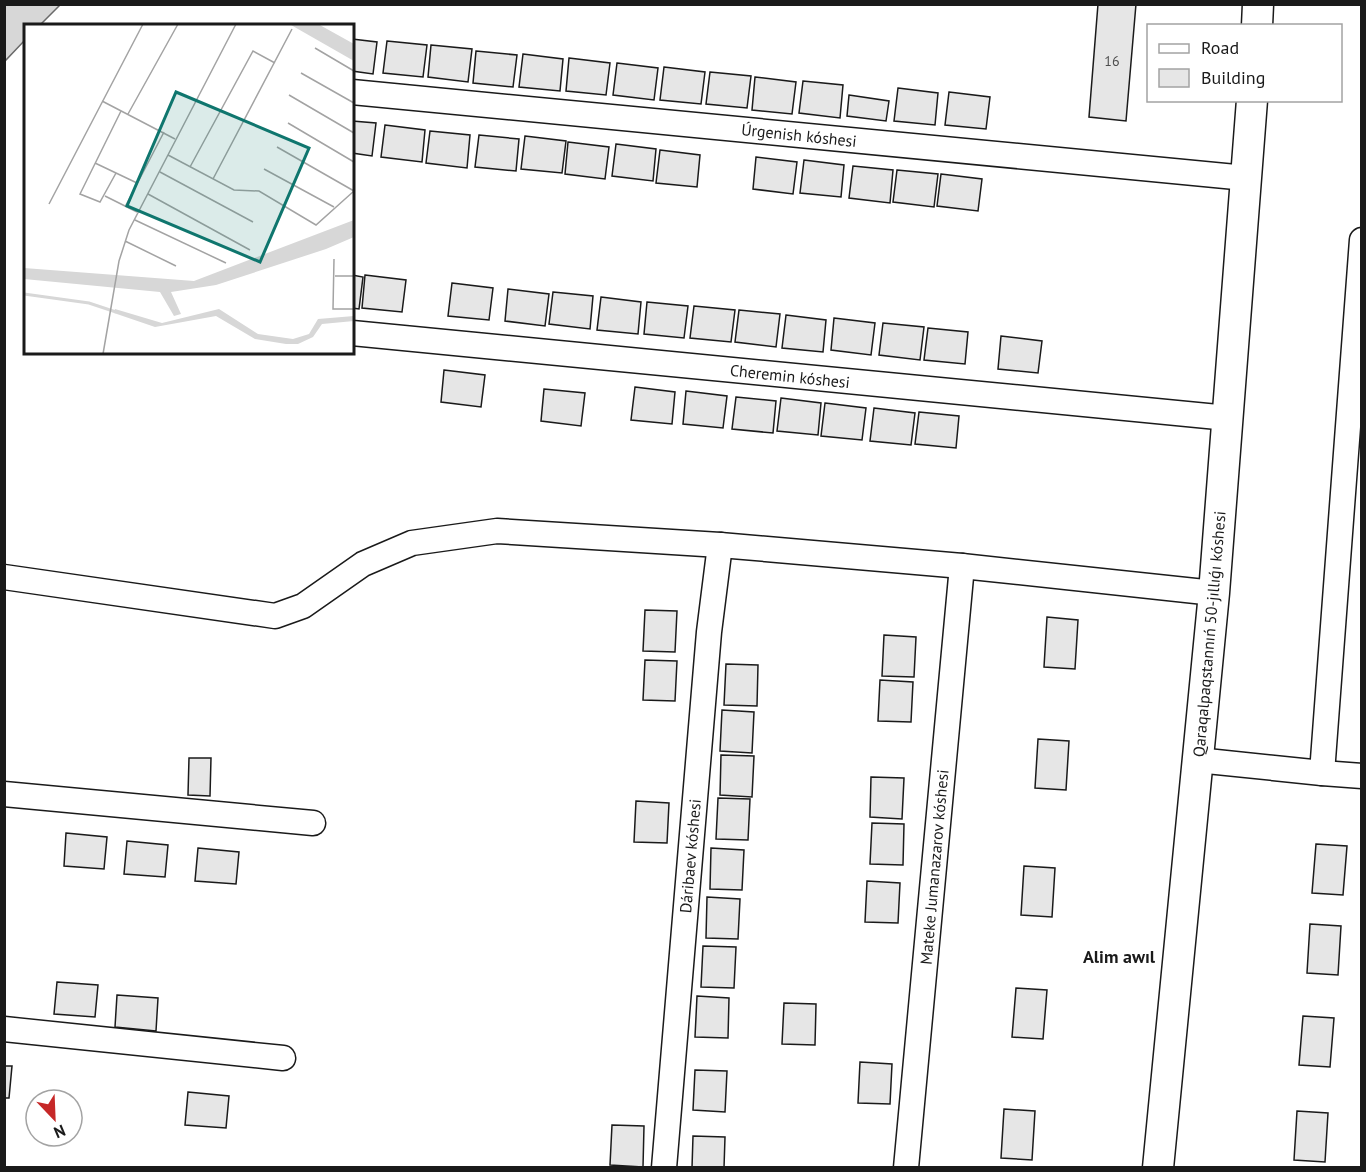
<svg xmlns="http://www.w3.org/2000/svg" width="1366" height="1172" font-family="'PT Sans',sans-serif">
  <rect width="100%" height="100%" fill="#fff"/>
  <polygon fill="#d7d7d7" stroke="#6a6a6a" stroke-width="1.5" points="5,4 60,5 40,25 26,26 25,40 5,61"/>
  <g fill="#e6e6e6" stroke="#1a1a1a" stroke-width="1.5">
    <polygon points="1098,4 1136,4 1126,121 1089,117"/>
    <polygon points="352,39 377,42 373,74 352,71"/>
    <polygon points="387,41 427,45 423,77 383,73"/>
    <polygon points="431,45 472,49 468,82 428,77"/>
    <polygon points="476,51 517,55 513,87 473,83"/>
    <polygon points="523,54 563,59 560,91 519,87"/>
    <polygon points="569,58 610,63 606,95 566,91"/>
    <polygon points="617,63 658,68 654,100 613,95"/>
    <polygon points="664,67 705,72 701,104 660,100"/>
    <polygon points="710,72 751,76 747,108 706,104"/>
    <polygon points="755,77 796,82 792,114 752,110"/>
    <polygon points="803,81 843,85 840,118 799,113"/>
    <polygon points="898,88 938,93 935,125 894,121"/>
    <polygon points="949,92 990,97 986,129 945,125"/>
    <polygon points="849,95 889,101 886,121 847,116"/>
    <polygon points="352,121 376,123 372,156 352,153"/>
    <polygon points="385,125 425,130 422,162 381,157"/>
    <polygon points="430,131 470,135 467,168 426,163"/>
    <polygon points="479,135 519,139 516,171 475,167"/>
    <polygon points="525,136 566,141 562,173 521,169"/>
    <polygon points="568,142 609,147 605,179 565,174"/>
    <polygon points="616,144 656,149 653,181 612,176"/>
    <polygon points="660,150 700,155 697,187 656,183"/>
    <polygon points="756,157 797,162 793,194 753,189"/>
    <polygon points="804,160 844,165 841,197 800,193"/>
    <polygon points="853,166 893,170 890,203 849,198"/>
    <polygon points="897,170 938,174 934,207 893,202"/>
    <polygon points="941,174 982,179 978,211 937,206"/>
    <polygon points="352,275 363,277 359,309 352,308"/>
    <polygon points="365,275 406,280 402,312 362,308"/>
    <polygon points="452,283 493,288 489,320 448,316"/>
    <polygon points="508,289 549,294 545,326 505,321"/>
    <polygon points="553,292 593,296 590,329 549,324"/>
    <polygon points="601,297 641,302 638,334 597,330"/>
    <polygon points="647,302 688,306 684,338 644,334"/>
    <polygon points="694,306 735,310 731,342 690,338"/>
    <polygon points="739,310 780,314 776,347 735,342"/>
    <polygon points="786,315 826,320 823,352 782,348"/>
    <polygon points="834,318 875,323 871,355 831,350"/>
    <polygon points="883,323 924,327 920,360 879,355"/>
    <polygon points="928,328 968,332 965,364 924,360"/>
    <polygon points="1001,336 1042,341 1038,373 998,369"/>
    <polygon points="444,370 485,375 481,407 441,402"/>
    <polygon points="635,387 675,392 672,424 631,420"/>
    <polygon points="544,389 585,393 581,426 541,421"/>
    <polygon points="686,391 727,396 723,428 683,424"/>
    <polygon points="736,397 776,401 773,433 732,429"/>
    <polygon points="781,398 821,403 818,435 777,431"/>
    <polygon points="825,403 866,408 862,440 821,436"/>
    <polygon points="874,408 915,413 911,445 870,441"/>
    <polygon points="919,412 959,416 956,448 915,444"/>
    <polygon points="645,610 677,611 675,652 643,651"/>
    <polygon points="1047,617 1078,620 1075,669 1044,667"/>
    <polygon points="884,635 916,637 914,677 882,676"/>
    <polygon points="645,660 677,661 675,701 643,700"/>
    <polygon points="726,664 758,665 757,706 724,705"/>
    <polygon points="880,680 913,682 911,722 878,721"/>
    <polygon points="722,710 754,712 752,753 720,751"/>
    <polygon points="1038,739 1069,741 1066,790 1035,788"/>
    <polygon points="721,755 754,756 752,797 720,795"/>
    <polygon points="189,758 211,758 210,796 188,795"/>
    <polygon points="871,777 904,778 902,819 870,817"/>
    <polygon points="718,798 750,799 748,840 716,839"/>
    <polygon points="636,801 669,803 667,843 634,842"/>
    <polygon points="872,823 904,824 903,865 870,864"/>
    <polygon points="66,833 107,837 104,869 64,866"/>
    <polygon points="127,841 168,845 165,877 124,874"/>
    <polygon points="1316,844 1347,846 1343,895 1312,893"/>
    <polygon points="198,848 239,852 236,884 195,881"/>
    <polygon points="711,848 744,850 742,890 710,889"/>
    <polygon points="1024,866 1055,868 1052,917 1021,915"/>
    <polygon points="867,881 900,883 898,923 865,922"/>
    <polygon points="707,897 740,899 738,939 706,938"/>
    <polygon points="1310,924 1341,926 1338,975 1307,973"/>
    <polygon points="703,946 736,947 734,988 701,987"/>
    <polygon points="57,982 98,985 95,1017 54,1014"/>
    <polygon points="1016,988 1047,990 1043,1039 1012,1037"/>
    <polygon points="117,995 158,998 156,1031 115,1027"/>
    <polygon points="697,996 729,998 728,1038 695,1037"/>
    <polygon points="784,1003 816,1004 815,1045 782,1044"/>
    <polygon points="1303,1016 1334,1018 1330,1067 1299,1065"/>
    <polygon points="860,1062 892,1064 890,1104 858,1103"/>
    <polygon points="4,1066 12,1066 9,1098 4,1098"/>
    <polygon points="695,1070 727,1071 725,1112 693,1110"/>
    <polygon points="188,1092 229,1096 226,1128 185,1125"/>
    <polygon points="1004,1109 1035,1111 1032,1160 1001,1158"/>
    <polygon points="1297,1111 1328,1113 1325,1162 1294,1160"/>
    <polygon points="612,1125 644,1126 643,1167 610,1165"/>
    <polygon points="693,1136 725,1137 724,1168 692,1168"/>
  </g>
  <g fill="none" stroke-linecap="round" stroke-linejoin="round">
    <g stroke="#1a1a1a" stroke-width="27">
      <g id="minor">
        <polyline points="352,92 1246,178"/>
        <polyline points="352,333 1228,418"/>
        <polyline points="4,577 275,616 303,606 363,564 412,543 497,531 720,545 962,566 1214,593"/>
        <polyline points="1197,760 1322,773 1362,776"/>
        <polyline points="1322,773 1362,240"/>
        <polyline points="4,794 313,823"/>
        <polyline points="4,1029 283,1058"/>
        <polyline points="664,1168 709,632 720,545"/>
        <polyline points="906,1168 962,566"/>
      </g>
    </g>
    <g stroke="#1a1a1a" stroke-width="33">
      <g id="major">
        <polyline points="1257,26 1258,4"/>
        <polyline points="1158,1168 1214,593 1252,100"/>
      </g>
    </g>
    <use href="#minor" stroke="#fff" stroke-width="24"/>
    <use href="#major" stroke="#fff" stroke-width="30"/>
  </g>
  <g text-anchor="middle" stroke-width="4.5" stroke-linejoin="round" paint-order="stroke">
    <g font-size="14" fill="#4d4d4d">
      <text x="1112" y="66">16</text>
    </g>
    <g font-size="16" fill="#1a1a1a" stroke="#fff">
      <text transform="translate(799 135) rotate(6)" y="6">Úrgenish kóshesi</text>
      <text transform="translate(790 376) rotate(6)" y="6">Cheremin kóshesi</text>
      <text transform="translate(1209 634) rotate(-85)" y="6">Qaraqalpaqstannıń 50-jıllıǵı kóshesi</text>
      <text transform="translate(690 856) rotate(-85)" y="6">Dáribaev kóshesi</text>
      <text transform="translate(934 867) rotate(-85)" y="6">Mateke Jumanazarov kóshesi</text>
    </g>
    <g font-size="18" font-weight="bold" fill="#1a1a1a" stroke="#fff">
      <text x="1119" y="963">Alim awıl</text>
    </g>
  </g>
  <g transform="translate(24 24)">
    <rect width="330" height="330" fill="#fff"/>
    <path d="M294,0L330,20V37L267,1ZM330,196V213L302,225L192,261L147,268L157,290L150,292L136,268L0,255V244L170,257ZM91,285L138,299L195,285L234,310L269,315L285,310L294,295L330,292V297L298,300L289,313L274,320H262L231,315L192,292L131,303L90,289Z" fill="#d7d7d7"/>
    <path fill="none" stroke="#d7d7d7" stroke-width="3" d="M0,270L65,279L92,288"/>
    <path fill="none" stroke="#a3a3a3" stroke-width="1.5" d="M291,24L330,47M277,49L330,79M265,71L330,109M78,77L151,115M104,90L154,0M264,99L330,138M144,131L210,166L235,167L292,201L330,167L253,123M71,139L113,159M166,143L229,27L251,39M240,145L310,183M136,148L229,198M92,149L76,178L56,170L97,87M189,155L268,5M124,170L226,226M81,172L113,188M25,180L119,0M101,183L140,108M111,196L202,239M101,217L152,242M310,235L309,285H330M311,252H330M79,330L95,237L105,206L212,0"/>
    <path fill="#0f766e" fill-opacity="0.15" stroke="#0f766e" stroke-width="3" d="M152,68L285,124L236,238L103,182Z"/>
    <rect width="330" height="330" fill="none" stroke="#1a1a1a" stroke-width="3"/>
  </g>
  <rect width="1366" height="1172" fill="none" stroke="#1a1a1a" stroke-width="12"/>
  <rect x="1147" y="24" width="195" height="78" fill="#ffffff" stroke="#a3a3a3" stroke-width="1.5"/>
  <rect x="1159" y="44" width="30" height="9" fill="#ffffff" stroke="#a3a3a3" stroke-width="1.5"/>
  <text x="1201" y="54" font-size="18" fill="#1a1a1a">Road</text>
  <rect x="1159" y="69" width="30" height="18" fill="#e6e6e6" stroke="#a3a3a3" stroke-width="1.5"/>
  <text x="1201" y="84" font-size="18" fill="#1a1a1a">Building</text>
  <g transform="translate(54 1118) rotate(157)"><circle r="28" fill="#ffffff" stroke="#a3a3a3" stroke-width="1.5"/>
  <path d="M0-4.5L10 22L0 15L-10 22Z" fill="#c62828"/>
  <text y="-9" font-size="16" font-weight="bold" text-anchor="middle" fill="#1a1a1a">N</text>
  </g>
</svg>
